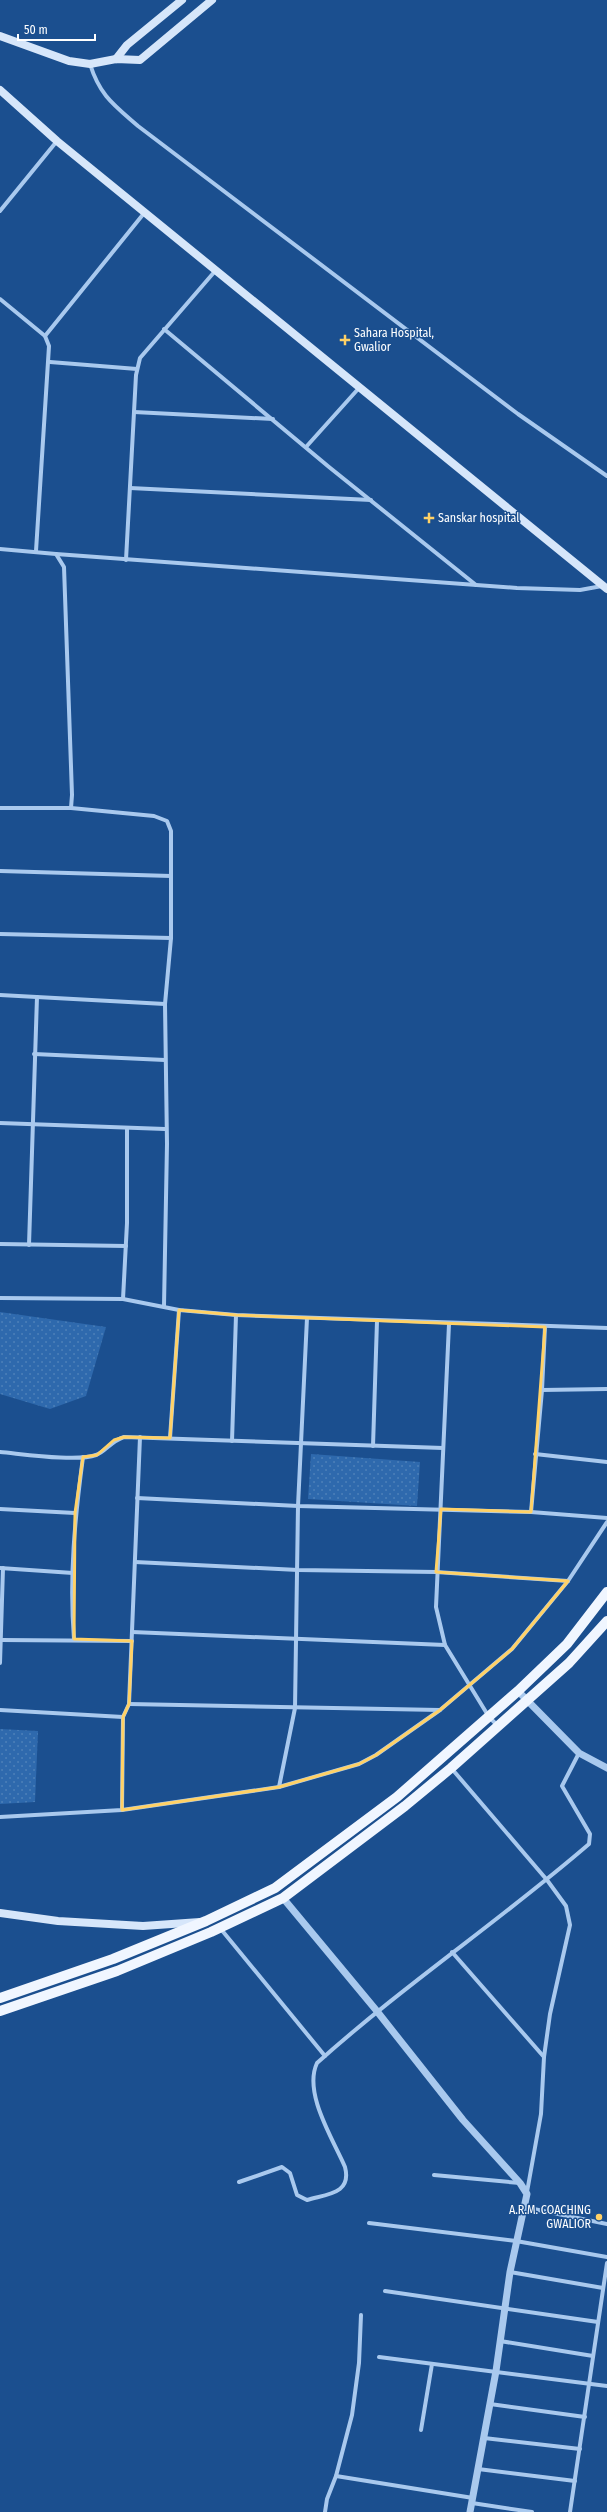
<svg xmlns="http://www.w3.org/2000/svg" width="607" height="2512" font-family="'Fira Sans Condensed',sans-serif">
  <defs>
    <pattern id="grass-dots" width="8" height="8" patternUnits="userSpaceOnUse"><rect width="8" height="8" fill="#2e69ad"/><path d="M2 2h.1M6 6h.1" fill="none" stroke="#4d80b9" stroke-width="1.8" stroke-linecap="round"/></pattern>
  </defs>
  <rect width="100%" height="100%" fill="#1b4f8f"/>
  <g fill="url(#grass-dots)">
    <polygon points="0,1312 106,1327 86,1396 50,1409 0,1394"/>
    <polygon points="311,1454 420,1462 417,1506 308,1499"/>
    <polygon points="0,1729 38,1731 35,1802 0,1804"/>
  </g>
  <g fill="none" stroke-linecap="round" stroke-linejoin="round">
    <g stroke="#a9c9ee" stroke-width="4">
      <path d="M90,64C100,96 114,105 138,126L518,414L607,476"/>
      <polyline points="0,211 57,141"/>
      <polyline points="0,299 45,336 49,346 36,551"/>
      <polyline points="164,329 329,467 476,585"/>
      <polyline points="45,336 145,212"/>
      <polyline points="50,362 137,369"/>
      <polyline points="134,412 273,419"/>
      <polyline points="306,447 359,388"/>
      <polyline points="130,488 371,500"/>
      <polyline points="0,549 56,554 64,567 72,795 71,808 0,808"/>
      <polyline points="56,554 517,588 580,590 602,586"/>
      <polyline points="126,560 136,375 140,358 216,270"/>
      <polyline points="71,808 154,816 167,821 171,831 171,938 165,1004 167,1144 164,1306"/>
      <polyline points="0,871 171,876"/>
      <polyline points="0,934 171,938"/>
      <polyline points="0,995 165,1004"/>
      <polyline points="34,1054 165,1060"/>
      <polyline points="0,1123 165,1129"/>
      <polyline points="0,1244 126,1246"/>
      <polyline points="29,1245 37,997"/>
      <polyline points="0,1298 123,1299 179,1310 236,1315 607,1328"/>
      <polyline points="123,1299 127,1223 127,1129"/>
      <polyline points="449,1324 436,1607 445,1645 489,1717 498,1726"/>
      <polyline points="542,1390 607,1389"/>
      <polyline points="170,1438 179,1310"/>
      <polyline points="232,1441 236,1315"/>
      <polyline points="373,1446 377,1321"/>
      <path d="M0,1452C23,1454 77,1462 96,1455C105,1452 111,1441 124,1437L443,1448"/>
      <polyline points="535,1454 607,1462"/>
      <polyline points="137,1498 298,1506 531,1512 607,1518"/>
      <polyline points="0,1509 75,1513"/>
      <polyline points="531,1512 542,1390 545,1327"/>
      <polyline points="135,1562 298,1570 436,1572 568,1581"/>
      <polyline points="0,1568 73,1573"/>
      <polyline points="132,1632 445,1645"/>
      <path d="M74,1639C69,1578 75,1517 83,1457"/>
      <polyline points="1,1640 132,1641"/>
      <polyline points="0,1663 3,1568"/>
      <polyline points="129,1704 440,1710"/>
      <polyline points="0,1710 123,1717"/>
      <polyline points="452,1769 547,1880 566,1906 570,1925 550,2014 544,2057 541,2114 527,2192"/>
      <polyline points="279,1787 295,1708 298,1506 307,1318"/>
      <polyline points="122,1810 279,1787 359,1764 376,1755 440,1710 512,1649 568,1581 607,1522"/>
      <polyline points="0,1817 122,1810 123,1717 129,1704 140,1437"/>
      <polyline points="220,1928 325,2056"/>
      <polyline points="452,1952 544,2057"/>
      <polyline points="434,2175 520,2183"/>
      <path d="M239,2182L282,2167L290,2173L297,2195L307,2200C327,2194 352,2194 345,2167C333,2139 303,2093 317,2063C404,1985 501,1920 589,1844L590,1834L562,1786L579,1753"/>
      <polyline points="524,2207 607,2224"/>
      <polyline points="369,2223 516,2241 607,2257"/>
      <polyline points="510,2272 603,2288"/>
      <polyline points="385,2291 598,2322"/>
      <polyline points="500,2341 593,2356"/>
      <polyline points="379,2357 607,2386"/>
      <polyline points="490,2404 585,2417"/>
      <polyline points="421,2430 432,2364"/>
      <polyline points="484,2438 580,2449"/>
      <polyline points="478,2469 575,2481"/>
      <polyline points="336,2476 473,2498"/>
      <polyline points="472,2503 532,2512"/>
      <polyline points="325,2512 327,2499 336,2476 352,2415 359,2363 361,2315"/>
      <polyline points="570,2512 607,2263"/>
    </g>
    <g stroke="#a9c9ee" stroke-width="7">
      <polyline points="518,1691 579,1753 607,1768"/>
      <polyline points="283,1898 376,2010 463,2120 520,2183 527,2194 510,2272 496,2371 470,2512"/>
    </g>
    <g stroke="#d6e6fa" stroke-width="8">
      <polyline points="0,36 69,61 90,64 116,59 140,60 212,0"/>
      <polyline points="116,59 127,45 182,0"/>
      <polyline points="0,90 57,141 607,589"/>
      <polyline points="0,1913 58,1921 143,1926 200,1922"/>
    </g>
    <g stroke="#f0f6ff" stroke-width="10">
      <polyline points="0,1998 113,1959 206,1921 275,1888 397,1797 518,1691 567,1644 607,1592"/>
      <polyline points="0,2011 117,1971 211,1932 283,1898 405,1806 451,1768 569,1663 607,1621"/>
    </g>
  </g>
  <path fill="none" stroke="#ffd166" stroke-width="3" stroke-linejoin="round" d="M179,1310L236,1315L545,1327L531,1512L441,1509L436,1572L568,1581L512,1649L440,1710L376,1755L359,1764L279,1787L122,1810L123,1717L129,1704L132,1641L74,1639L75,1513L83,1457L97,1455L114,1440L124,1437L170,1438Z"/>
  <g fill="#ffd166" stroke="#1b4f8f" stroke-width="1.5">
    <path d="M343 334h4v4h4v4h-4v4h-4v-4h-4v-4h4z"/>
    <path d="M427 512h4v4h4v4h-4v4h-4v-4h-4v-4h4z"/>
    <circle cx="599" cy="2217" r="4"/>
  </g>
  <g text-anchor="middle" stroke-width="3" stroke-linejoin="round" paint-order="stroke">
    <g font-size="12" fill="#fff" stroke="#1b4f8f" text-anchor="start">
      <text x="354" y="337">Sahara Hospital,<tspan x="354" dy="14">Gwalior</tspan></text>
      <text x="438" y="522">Sanskar hospital</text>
      <text x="591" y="2214" text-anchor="end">A.R.M. COACHING<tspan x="591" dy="14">GWALIOR</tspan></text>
    </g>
  </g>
  <path d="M18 34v6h77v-6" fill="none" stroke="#ffffff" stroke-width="2"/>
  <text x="24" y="34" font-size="12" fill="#ffffff" stroke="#1b4f8f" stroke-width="3" paint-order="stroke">50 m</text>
</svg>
